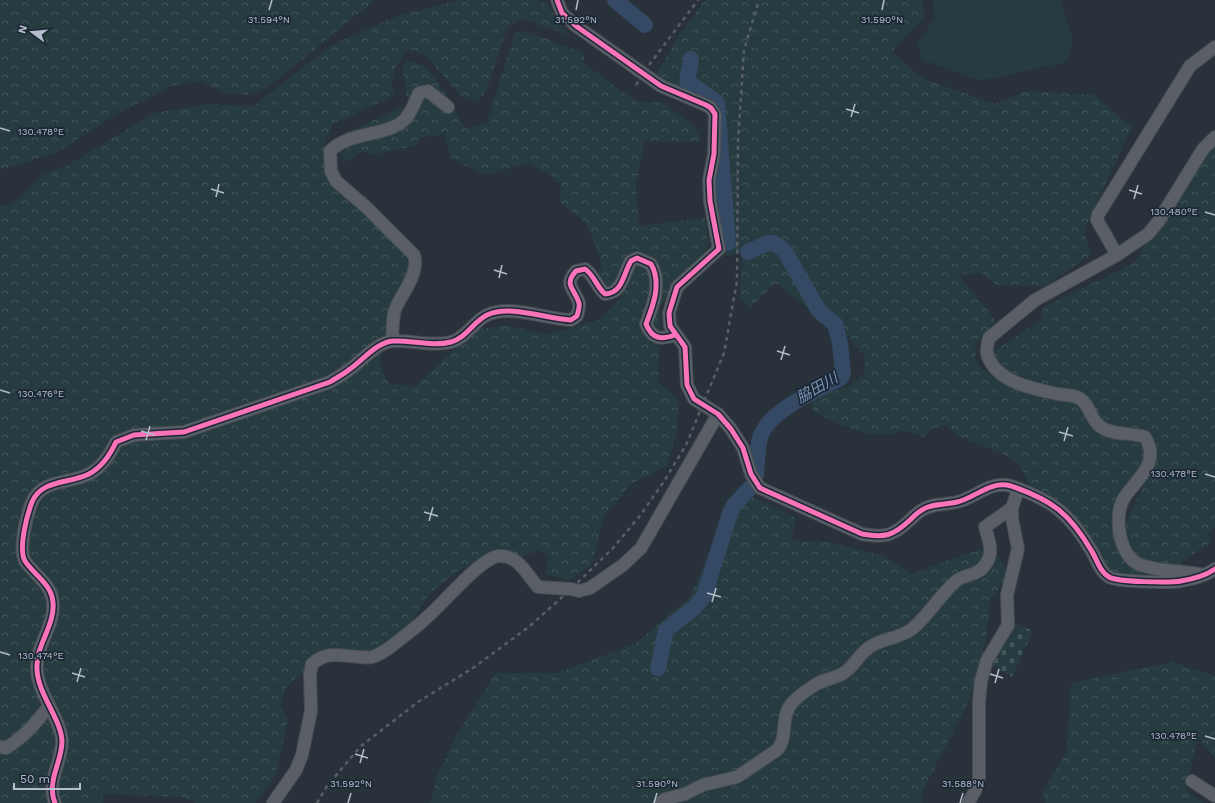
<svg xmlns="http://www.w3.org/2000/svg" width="1215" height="803" font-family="'Work Sans','Noto Sans JP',sans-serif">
  <defs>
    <pattern id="forest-crowns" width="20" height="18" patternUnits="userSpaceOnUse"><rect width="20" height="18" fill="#263c40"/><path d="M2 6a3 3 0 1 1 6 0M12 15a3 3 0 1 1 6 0" fill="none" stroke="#43565a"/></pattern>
    <pattern id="cemetery-stones" width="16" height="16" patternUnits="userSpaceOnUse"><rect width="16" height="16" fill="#263c40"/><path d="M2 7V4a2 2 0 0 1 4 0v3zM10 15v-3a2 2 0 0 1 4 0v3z" fill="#43565a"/></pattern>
  </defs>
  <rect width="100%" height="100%" fill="#29313a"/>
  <g fill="url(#forest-crowns)">
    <polygon points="0,0 375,0 271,85 248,95 226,93 199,81 172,86 110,118 58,152 0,170"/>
    <path d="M461,0H537L547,4L559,23L572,36L523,19L508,26L487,89L478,102L461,97L427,56L408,49L396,66L391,83L394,96L333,124L323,146L326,171L357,206L418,270L381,355L380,365L389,384L416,386L475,330L506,325L545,334L570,329L600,319L621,298L628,279L614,293L590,279L602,268L599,255L587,224L560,202L561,185L550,175L529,163L486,175L451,159L444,134L419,138L418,145L371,155L362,150L346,162L339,149L346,132L408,105L402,65L409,61L425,66L444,91L465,128L487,123L515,32L526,31L584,53V63L638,103L663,102L693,125L702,142L644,141L636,184L639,226L705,218L708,246L698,260L681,274L660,307L658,382L678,399L677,430L667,466L632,483L604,516L592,564L569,580L545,574L549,556L538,550L522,557L488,553L458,571L430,593L396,647C367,653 310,662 290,683C285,688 283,699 280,706L288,719L276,775L256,803H196L182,797L103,794V803H0V205H12L40,177L70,164L154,113L210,104L254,106L330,46L398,16Z"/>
    <path d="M705,0H922L924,17L892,51L922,78L995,104L1027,91L1094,95L1132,127L1084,231L1091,255L1044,286L996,285L982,273L958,274L996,321L975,344C976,349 975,358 977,363C990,386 1055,398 1079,404C1090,421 1126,436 1145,444L1148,452L1139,469L1115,505L1114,538L1122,553L1179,576L1116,575L1104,569L1099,555L1032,491L1019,464L1005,455L958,436L946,425L931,429L923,437L904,430C872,442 841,426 813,411L812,398L850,386L864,373L865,357L844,332L818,316L776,283L751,307L740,299L742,252L727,256L716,207V116L656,75L678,37Z"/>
    <polygon points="1215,143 1215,526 1208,534 1212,542 1181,562 1183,569 1143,561 1131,550 1125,536 1127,520 1149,475 1155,454 1149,436 1114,429 1101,422 1081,394 1065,388 1040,383 1008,371 994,363 993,352 1040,320 1044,307 1136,262 1150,231 1174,209 1193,171"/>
    <polygon points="752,497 796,518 791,540 830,542 884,556 912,574 965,554 993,547 1009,575 990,600 986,641 969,701 922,792 921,803 431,803 437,776 458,733 496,673 558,673 636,643 690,597 727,509"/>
    <polygon points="1172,662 1215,676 1215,758 1198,738 1186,791 1204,803 1045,803 1043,791 1067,752 1071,683"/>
  </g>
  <polygon fill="url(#cemetery-stones)" points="1012,622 1033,631 1012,677 990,664"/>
  <polygon fill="#263c40" points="932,0 1061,0 1073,41 1067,62 979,81 921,59 918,43 935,17"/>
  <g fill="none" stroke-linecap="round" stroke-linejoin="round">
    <g stroke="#344964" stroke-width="16">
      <polyline points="615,0 645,25"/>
      <polyline points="691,59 687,81 717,103 728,243"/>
      <path d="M748,252L768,243H774L784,250L819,311L835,324L840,343L843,371L841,378C818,390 768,410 760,438C757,450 757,463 756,475"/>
      <polyline points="658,668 666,630 694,608 704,596 730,513 734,505 751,487"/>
    </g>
    <g stroke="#484d54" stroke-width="14">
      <g id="minor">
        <path d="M557,0L562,13L576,26L661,86L706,105L711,108L715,114L714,154L709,180L710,201L719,249L677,287L669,313L670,326L685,347L687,385L694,399L718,414L731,429L743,448L751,474L760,488L862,534C885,538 893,536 910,520C914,516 918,512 922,510C932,503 945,505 957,502C975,498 991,480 1011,486C1052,500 1069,513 1091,550C1097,559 1099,571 1109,577C1117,582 1170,583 1181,581C1193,579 1205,576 1215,569"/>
        <polyline points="1117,255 1097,220 1098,215 1190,66 1215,47"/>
        <path d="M392,341C393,331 392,319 395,310C402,292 420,274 414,255L366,207L336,181L331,171L330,151C351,130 390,137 406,118C412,111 415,102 419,93L428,91L448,107"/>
        <path d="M1199,574C1181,571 1158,571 1141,565C1119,558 1113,516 1124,498C1137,478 1161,464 1145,437C1131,432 1114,436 1101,427C1090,420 1091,405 1079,398C1074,395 1064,395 1058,394C1034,389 994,382 987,353C986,349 988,343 989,338L1035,300L1117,255L1148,234L1158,222L1203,149L1215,137"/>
        <path d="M0,747L6,748C24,737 36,723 49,706"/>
        <polyline points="1192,781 1215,796"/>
        <path d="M55,803C46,781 62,763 62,741C61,719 38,694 37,670C35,646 55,626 53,603C52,584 34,575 25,561C18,549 27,515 32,502C42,479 69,484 89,474C102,467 110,455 116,442L134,435L184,432L330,382C336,378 344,374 350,369C363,360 377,342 393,341C412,340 432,347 451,342C466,338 474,321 487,315C510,304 546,319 571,320L577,316C578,312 580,307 579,303C575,289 563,285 576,271L585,269C594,275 596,286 605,294C623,293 623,274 631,261L637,258L651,264C662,283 653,306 646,324C652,339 661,340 675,335"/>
        <path d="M273,803L296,770L302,755L311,711L310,675L312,664C328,650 341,656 360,657C364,657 369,658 372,657C379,655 388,649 393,645C404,636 416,628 426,618C443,604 480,558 499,556C519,555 527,575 538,587L571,589L579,591L590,588L623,565L641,548L718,414"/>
        <path d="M660,803L665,799L685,794L703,785L737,777L777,750C789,737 779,716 793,702C800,695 811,687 820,682C827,679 835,678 842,674C855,667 859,652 873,645C885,638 900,638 912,629C929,615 939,596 955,582C964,573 978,578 987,562C994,551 988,538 985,527L1012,508"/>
        <polyline points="968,803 975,791 979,779 979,701 981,681 987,660 1008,625 1007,595 1018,549 1012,518 1012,508 1018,490"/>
      </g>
    </g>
    <use href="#minor" stroke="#5a5f67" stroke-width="12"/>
    <g stroke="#585e65" stroke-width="2.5" stroke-dasharray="4 4" stroke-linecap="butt">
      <polyline points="636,85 649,65 698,0"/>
      <polyline points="317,803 327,786 361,746 418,702 473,668 530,626 571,589 613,548 639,517 663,483 686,445 724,353 737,281 738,142 744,50 759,0"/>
    </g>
    <g stroke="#1c2735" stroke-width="8">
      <g id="cycleway">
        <path d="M557,0L562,13L576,26L661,86L706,105L711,108L715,114L714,154L709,180L710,201L719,249L677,287L669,313L670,326L685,347L687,385L694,399L718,414L731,429L743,448L751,474L760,488L862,534C885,538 893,536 910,520C914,516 918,512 922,510C932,503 945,505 957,502C975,498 991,480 1011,486C1052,500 1069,513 1091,550C1097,559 1099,571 1109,577C1117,582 1170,583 1181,581C1193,579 1205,576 1215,569"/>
        <path d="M55,803C46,781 62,763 62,741C61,719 38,694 37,670C35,646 55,626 53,603C52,584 34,575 25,561C18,549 27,515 32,502C42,479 69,484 89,474C102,467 110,455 116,442L134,435L184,432L330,382C336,378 344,374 350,369C363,360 377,342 393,341C412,340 432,347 451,342C466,338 474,321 487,315C510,304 546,319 571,320L577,316C578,312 580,307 579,303C575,289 563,285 576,271L585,269C594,275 596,286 605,294C623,293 623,274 631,261L637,258L651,264C662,283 653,306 646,324C652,339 661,340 675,335"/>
      </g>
    </g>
    <use href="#cycleway" stroke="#fb73b8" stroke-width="5"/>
  </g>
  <path fill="none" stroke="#b3bdcb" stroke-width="1.5" d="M269,10L272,0M576,10L578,0M882,10L884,0M846,109L859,113M851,117L855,104M0,128L10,131M211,189L224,193M1129,190L1142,194M216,197L219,184M1134,199L1138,185M1205,212L1215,215M494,270L507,274M499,278L502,265M777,351L790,355M781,360L785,346M0,390L10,393M141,431L155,435M1059,432L1073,436M146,440L150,426M1064,441L1068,427M1205,474L1215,477M424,512L438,516M429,521L433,507M707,593L721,597M712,602L716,588M0,652L10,655M72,673L85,677M990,674L1003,678M77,682L81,668M995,683L999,669M1205,736L1215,739M355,754L368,758M360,763L364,749M348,803L351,793M654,803L657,793M960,803L963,793"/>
  <g text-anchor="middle" stroke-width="3.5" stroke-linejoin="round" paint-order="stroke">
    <g font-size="15" font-style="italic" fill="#7993b4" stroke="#1c2735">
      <text transform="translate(817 388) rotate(-30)" y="5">脇田川</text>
    </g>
  </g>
  <g font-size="10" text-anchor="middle" fill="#b3bdcb" stroke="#1c2735" stroke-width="3.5" stroke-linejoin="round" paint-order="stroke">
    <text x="269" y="23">31.594°N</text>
    <text x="576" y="23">31.592°N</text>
    <text x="882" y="23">31.590°N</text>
    <text x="41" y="135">130.478°E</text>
    <text x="1174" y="215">130.480°E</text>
    <text x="41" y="397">130.476°E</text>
    <text x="1174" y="477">130.478°E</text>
    <text x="41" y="659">130.474°E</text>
    <text x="1174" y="739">130.476°E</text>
    <text x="351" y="787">31.592°N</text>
    <text x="657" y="787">31.590°N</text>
    <text x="963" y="787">31.588°N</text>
  </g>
  <g transform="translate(32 32) rotate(286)" stroke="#1c2735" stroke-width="3" paint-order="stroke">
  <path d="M0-3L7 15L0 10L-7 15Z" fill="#b3bdcb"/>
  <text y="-6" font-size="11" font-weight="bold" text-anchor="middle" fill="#b3bdcb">N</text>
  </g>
  <path d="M14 783v6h66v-6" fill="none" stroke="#b3bdcb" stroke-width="2"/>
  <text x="20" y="783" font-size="12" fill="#b3bdcb" stroke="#1c2735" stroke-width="3" paint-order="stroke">50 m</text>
</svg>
